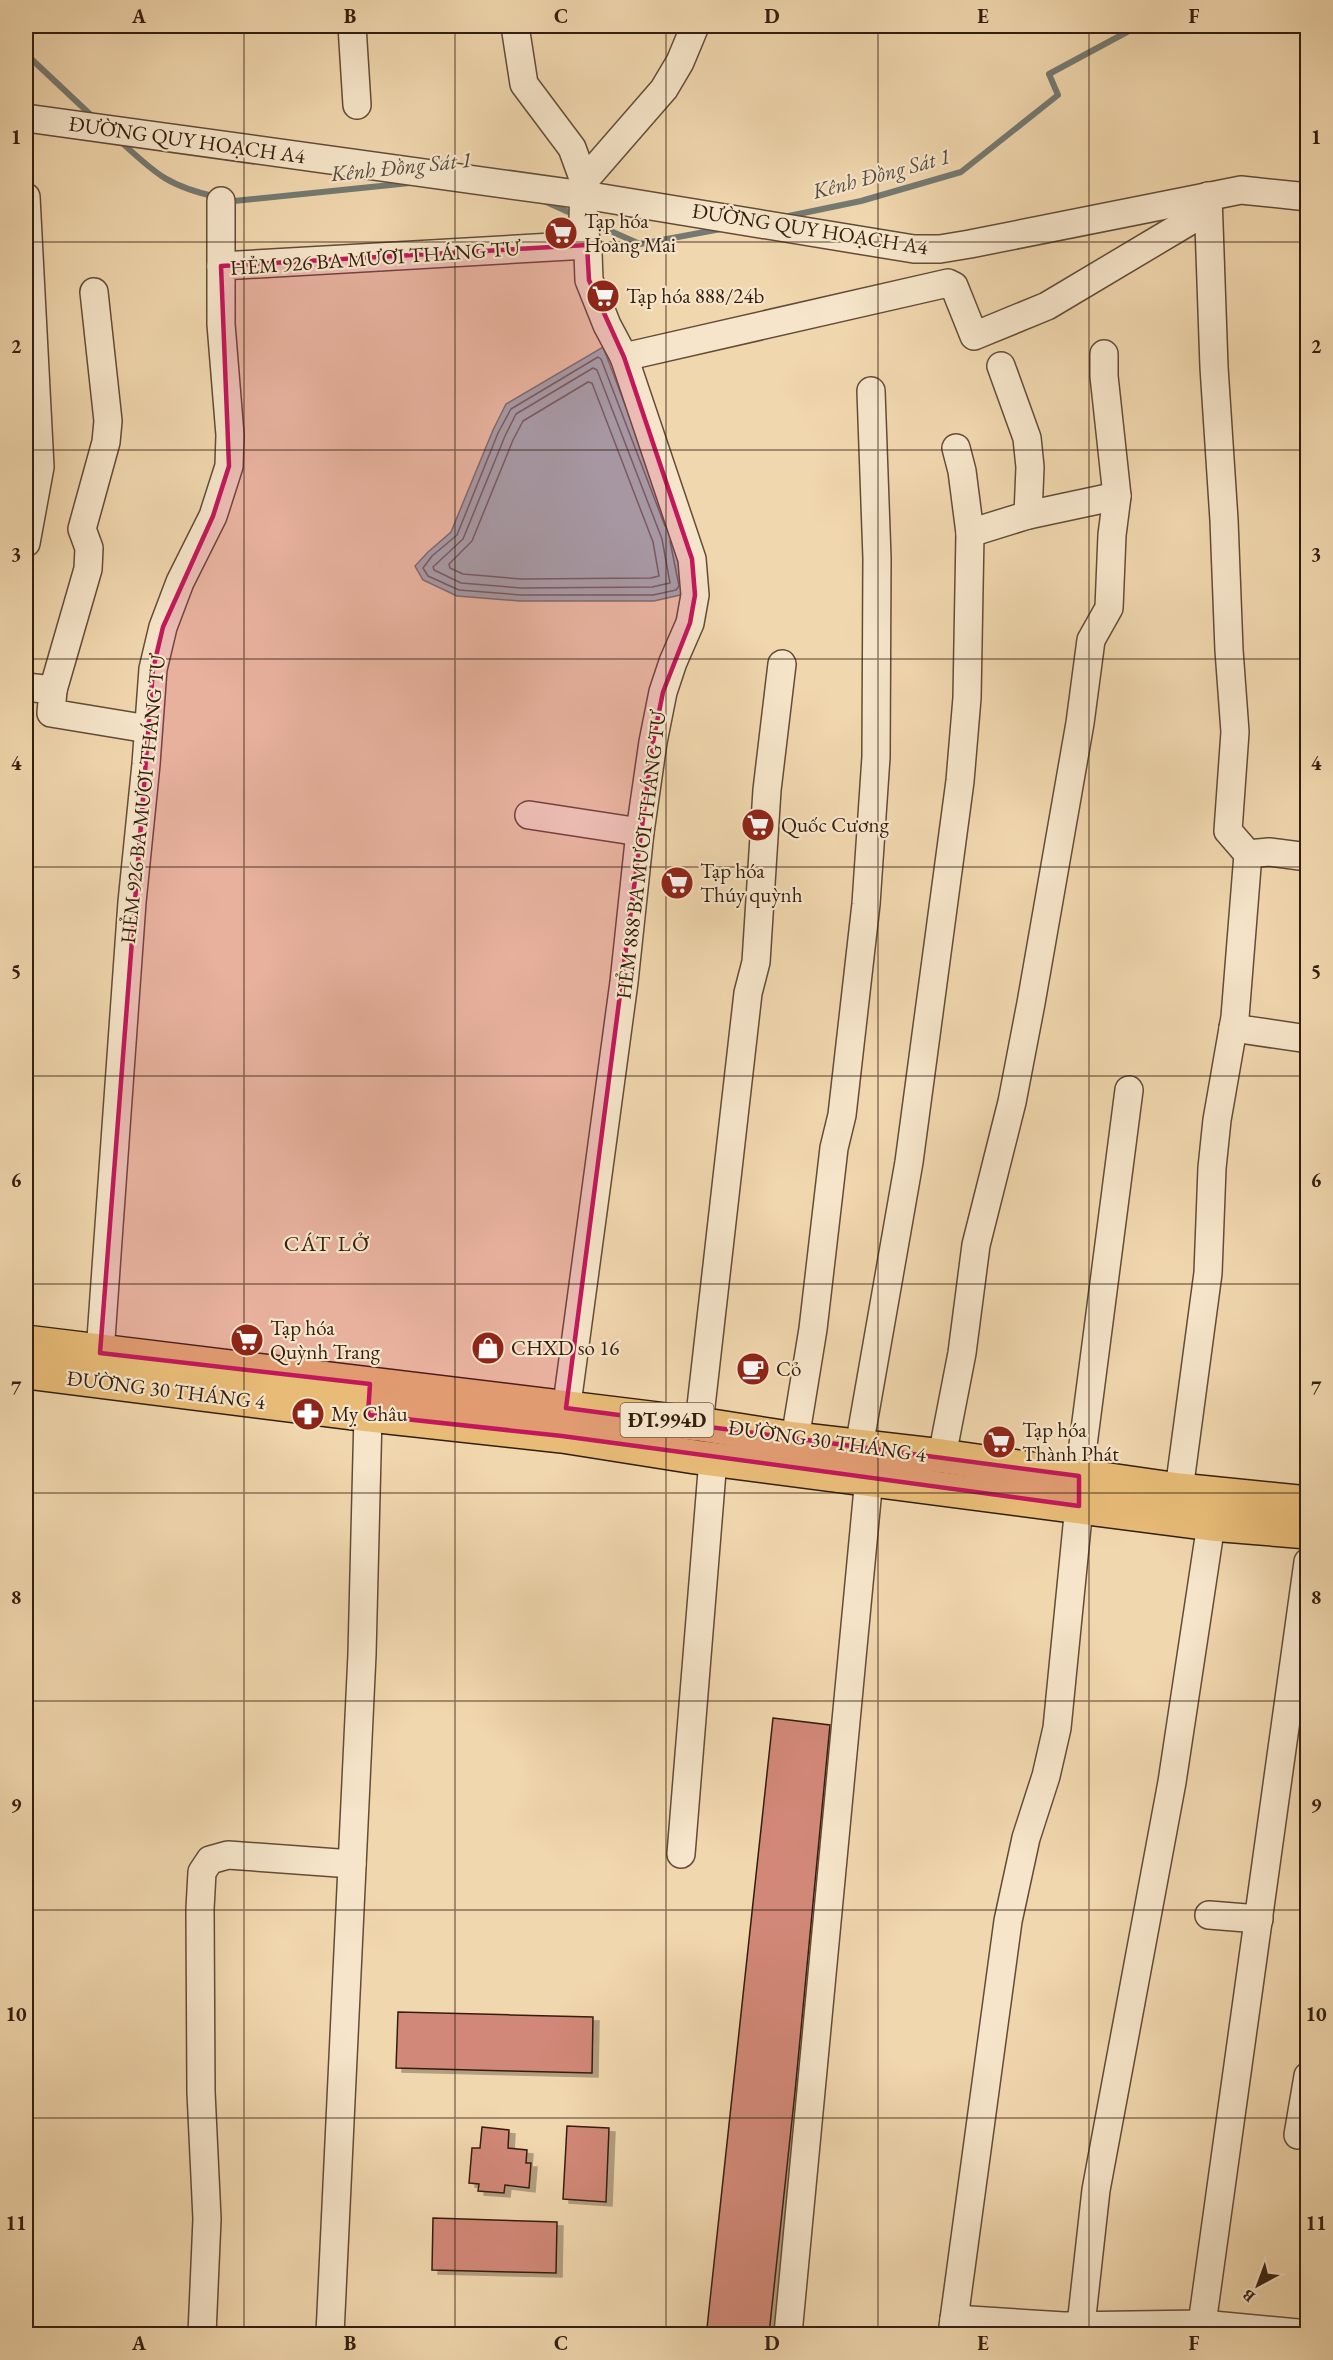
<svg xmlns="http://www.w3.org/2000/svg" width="1333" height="2360" font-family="'EB Garamond',serif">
  <defs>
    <filter id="shadow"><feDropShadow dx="6" dy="4" stdDeviation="0" flood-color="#0004"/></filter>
  </defs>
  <rect width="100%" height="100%" fill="#f1d7ae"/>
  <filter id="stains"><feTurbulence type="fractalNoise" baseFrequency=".00333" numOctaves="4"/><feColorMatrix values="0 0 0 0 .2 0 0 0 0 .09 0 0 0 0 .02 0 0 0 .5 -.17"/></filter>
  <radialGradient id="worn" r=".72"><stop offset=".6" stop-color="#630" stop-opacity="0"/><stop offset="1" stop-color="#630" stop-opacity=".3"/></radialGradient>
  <polygon fill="#9fb7b5" stroke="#747a73" stroke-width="1.5" points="603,347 675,536 685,587 680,595 654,601 520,601 457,596 423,580 415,566 428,552 451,532 493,430 506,404"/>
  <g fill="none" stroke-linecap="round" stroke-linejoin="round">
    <g stroke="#6a6a62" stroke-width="1.5">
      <polygon points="593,368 597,370 662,539 670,583 652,587 521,588 461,583 434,570 433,567 463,539 505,436 516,414"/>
      <polygon points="588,382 592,383 653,542 659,576 651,578 521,579 463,574 450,568 449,564 472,541 513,440 523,421"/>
      <polyline points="665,526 601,359 598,357 511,409 498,433 457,535 432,556 423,568 428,576 459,590 521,595 653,595 676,590 679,586 670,541"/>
    </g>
    <g stroke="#747a73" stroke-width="6">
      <polyline points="26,54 93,117"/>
      <path d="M119,140C155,173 167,186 217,197"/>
      <polyline points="226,199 234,201 410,183"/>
      <polyline points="544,201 575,215"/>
      <polyline points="784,217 861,201 961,172 1058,95 1049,74 1127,32 1136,26"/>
      <polyline points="590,222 640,244 721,229"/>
    </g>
  </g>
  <g fill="#d28878" stroke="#341e0f" stroke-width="1.5" filter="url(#shadow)">
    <polygon points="773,1718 830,1725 795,2092 769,2334 758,2334 707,2328"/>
    <polygon points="398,2012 593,2017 592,2073 396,2068"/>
    <polygon points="567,2126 609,2128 606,2202 563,2199"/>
    <polygon points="482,2127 509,2130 508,2148 527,2150 526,2163 531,2163 529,2188 505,2185 504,2193 478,2191 479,2184 469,2183 472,2148 480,2148"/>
    <polygon points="433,2218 557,2222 556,2273 432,2270"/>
  </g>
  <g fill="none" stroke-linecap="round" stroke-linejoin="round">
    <g stroke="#634c37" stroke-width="30">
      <g id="minor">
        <polyline points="352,26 357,105"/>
        <polyline points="515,26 524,84 572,148 584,181 583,221 588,252 589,280 607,325 624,357 692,559 695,595 690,623 673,662 663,692 653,742 640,832 624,982 564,1426"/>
        <polyline points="26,118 584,195 914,249 940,249 970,244 1241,190 1308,197"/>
        <polyline points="584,181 664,89 680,62 695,26"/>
        <polyline points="26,197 40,467 26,543"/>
        <polyline points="221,266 221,201"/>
        <polyline points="624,357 948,283 954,286 974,336 1047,306 1188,222"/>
        <polyline points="1001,366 1027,438 1030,467 1028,515"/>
        <polyline points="970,533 1028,515 1117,496"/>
        <polyline points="26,687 53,690 51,713 148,729"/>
        <polyline points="53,690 88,569 89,548 82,529 106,442 108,421 94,292"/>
        <polyline points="529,815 640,832"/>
        <polyline points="1248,854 1269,852 1308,857"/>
        <polyline points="1233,1028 1308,1039"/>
        <polyline points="100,1353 132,902 146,764 153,669 163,627 180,582 213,516 229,466 230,435 221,324 221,266 587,245"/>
        <polyline points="699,1424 748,993 756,962 767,790 782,664"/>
        <polyline points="795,1439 813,1329 834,1148 842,1115 866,904 876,757 877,558 871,391"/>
        <polyline points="859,1447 909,1162 960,781 967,698 970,533 962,471 956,448"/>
        <polyline points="942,1456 962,1353 976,1245 1012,1102 1031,1003 1080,723 1091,640 1109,608 1112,535 1117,496 1104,376 1104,354"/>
        <polyline points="1079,1476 1129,1090"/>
        <polyline points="1179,1490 1208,1273 1212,1168 1217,1120 1235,1017 1248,854 1228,831 1235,732 1229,650 1224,520 1214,367 1208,196"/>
        <polyline points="681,1854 713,1459"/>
        <polyline points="1209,1915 1259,1919"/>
        <polyline points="1298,2135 1308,2076"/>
        <polyline points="954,2319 1064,2326 1202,2324 1308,2334"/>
        <polyline points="1202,2324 1308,1562"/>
        <polyline points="202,2334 207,2219 201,2092 200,1909 202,1872 210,1860 228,1855 352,1864"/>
        <polyline points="330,2334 362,1654 368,1415"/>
        <polyline points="788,2334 869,1478"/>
        <polyline points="952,2334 1008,1921 1026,1838 1046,1776 1057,1728 1079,1506"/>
        <polyline points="1080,2334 1096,2190 1172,1782 1211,1524"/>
      </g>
    </g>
    <g stroke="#341e0f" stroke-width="36">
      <g id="major">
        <polyline points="26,1342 699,1424 795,1439 942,1456 1179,1490 1308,1503"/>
        <polyline points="26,1372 368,1415 562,1436 695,1457 1211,1524 1308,1532"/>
      </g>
    </g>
    <use href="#minor" stroke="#f6e5ca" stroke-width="27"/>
    <use href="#major" stroke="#e8bc77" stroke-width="33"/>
  </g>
  <path fill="#c2185b" fill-opacity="0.2" stroke="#c2185b" stroke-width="4.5" stroke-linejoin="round" d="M587,245L589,280L624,357L692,559L695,595L690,623L663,692L653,742L566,1408L1079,1476V1506L562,1436L368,1415L370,1384L100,1353L153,669L163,627L213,516L229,466L221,266Z"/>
  <path fill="none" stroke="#341e0f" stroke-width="1.5" stroke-opacity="0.55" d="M244,26V2334M455,26V2334M666,26V2334M878,26V2334M1089,26V2334M26,242H1308M26,450H1308M26,659H1308M26,867H1308M26,1076H1308M26,1284H1308M26,1493H1308M26,1701H1308M26,1910H1308M26,2118H1308"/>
  <defs>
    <g id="supermarket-disc" transform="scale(1.725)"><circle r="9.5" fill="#8f2418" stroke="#f6e5ca"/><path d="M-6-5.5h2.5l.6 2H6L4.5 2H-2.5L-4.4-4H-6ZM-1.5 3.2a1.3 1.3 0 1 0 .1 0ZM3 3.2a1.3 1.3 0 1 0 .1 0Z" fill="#fff"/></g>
    <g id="shop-disc" transform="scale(1.725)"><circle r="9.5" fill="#8f2418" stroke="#f6e5ca"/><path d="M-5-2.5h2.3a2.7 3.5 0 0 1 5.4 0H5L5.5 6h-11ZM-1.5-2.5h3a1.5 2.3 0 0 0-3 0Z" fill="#fff"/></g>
    <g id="cafe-disc" transform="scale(1.725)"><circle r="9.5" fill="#8f2418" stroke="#f6e5ca"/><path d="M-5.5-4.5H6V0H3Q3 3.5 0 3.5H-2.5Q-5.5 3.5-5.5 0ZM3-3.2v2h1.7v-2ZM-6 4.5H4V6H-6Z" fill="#fff"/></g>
    <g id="pharmacy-disc" transform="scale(1.725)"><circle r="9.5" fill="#8f2418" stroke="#f6e5ca"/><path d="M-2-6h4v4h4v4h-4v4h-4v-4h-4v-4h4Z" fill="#fff"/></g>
  </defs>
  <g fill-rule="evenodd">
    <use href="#supermarket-disc" x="561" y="233"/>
    <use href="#supermarket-disc" x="603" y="296"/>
    <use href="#supermarket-disc" x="758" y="825"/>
    <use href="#supermarket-disc" x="677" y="883"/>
    <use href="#supermarket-disc" x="247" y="1340"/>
    <use href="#shop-disc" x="488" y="1348"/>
    <use href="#cafe-disc" x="753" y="1369"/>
    <use href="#pharmacy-disc" x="308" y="1414"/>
    <use href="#supermarket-disc" x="999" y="1442"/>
  </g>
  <g text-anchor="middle" stroke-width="4.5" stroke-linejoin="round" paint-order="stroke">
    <rect fill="#f6e5ca" stroke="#6e5a47" stroke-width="1.5" x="620.5" y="1403" width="93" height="34" rx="4.5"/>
    <g font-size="20" font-weight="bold" fill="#341e0f">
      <text x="667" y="1427">ĐT.994D</text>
    </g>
    <g font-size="21" fill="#341e0f" stroke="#f6e5ca">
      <text transform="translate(187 140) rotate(8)" y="7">ĐƯỜNG QUY HOẠCH A4</text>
      <text transform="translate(810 229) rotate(9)" y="7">ĐƯỜNG QUY HOẠCH A4</text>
      <text transform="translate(375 258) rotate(-4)" y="7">HẺM 926 BA MƯƠI THÁNG TƯ</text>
      <text transform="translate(143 799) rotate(-84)" y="7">HẺM 926 BA MƯƠI THÁNG TƯ</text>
      <text transform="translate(641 855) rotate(-83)" y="7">HẺM 888 BA MƯƠI THÁNG TƯ</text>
      <text transform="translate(166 1390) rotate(7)" y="7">ĐƯỜNG 30 THÁNG 4</text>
      <text transform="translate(827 1441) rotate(8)" y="7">ĐƯỜNG 30 THÁNG 4</text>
    </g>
    <g font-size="21" fill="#341e0f" stroke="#f6e5ca" text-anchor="start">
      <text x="584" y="228">Tạp hóa<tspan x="584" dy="24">Hoàng Mai</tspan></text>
      <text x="626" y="303">Tạp hóa 888/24b</text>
      <text x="781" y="832">Quốc Cương</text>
      <text x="700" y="878">Tạp hóa<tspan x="700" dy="24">Thúy quỳnh</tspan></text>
      <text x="270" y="1335">Tạp hóa<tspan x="270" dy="24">Quỳnh Trang</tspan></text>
      <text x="511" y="1355">CHXD so 16</text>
      <text x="776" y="1376">Cỏ</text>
      <text x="331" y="1421">Mỵ Châu</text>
      <text x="1022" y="1437">Tạp hóa<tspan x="1022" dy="24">Thành Phát</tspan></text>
    </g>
    <g font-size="22" font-style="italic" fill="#544c41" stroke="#f6e5ca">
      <text transform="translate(401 166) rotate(-6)" y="8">Kênh Đồng Sát 1</text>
      <text transform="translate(881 173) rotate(-15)" y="8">Kênh Đồng Sát 1</text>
    </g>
    <g font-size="22" letter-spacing="1.5" fill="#341e0f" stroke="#f6e5ca">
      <text x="327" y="1251">CÁT LỞ</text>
    </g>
  </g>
  <rect width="1333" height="2360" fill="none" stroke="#f1d7ae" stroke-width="66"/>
  <g transform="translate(1258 2285) rotate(221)" stroke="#f6e5ca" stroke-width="4.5" paint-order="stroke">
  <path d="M0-4.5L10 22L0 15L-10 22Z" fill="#341e0f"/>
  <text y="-9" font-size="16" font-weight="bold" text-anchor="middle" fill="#341e0f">B</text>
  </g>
  <rect x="33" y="33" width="1267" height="2294" fill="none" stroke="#341e0f" stroke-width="2"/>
  <g font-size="20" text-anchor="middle" font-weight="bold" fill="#341e0f">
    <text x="139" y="23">A</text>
    <text x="350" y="23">B</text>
    <text x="561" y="23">C</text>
    <text x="772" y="23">D</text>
    <text x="983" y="23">E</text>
    <text x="1194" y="23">F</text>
    <text x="16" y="144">1</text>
    <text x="1316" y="144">1</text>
    <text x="16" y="353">2</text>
    <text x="1316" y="353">2</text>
    <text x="16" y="561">3</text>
    <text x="1316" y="561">3</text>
    <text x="16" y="770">4</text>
    <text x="1316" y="770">4</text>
    <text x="16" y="978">5</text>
    <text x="1316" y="978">5</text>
    <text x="16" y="1187">6</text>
    <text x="1316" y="1187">6</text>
    <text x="16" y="1395">7</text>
    <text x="1316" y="1395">7</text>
    <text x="16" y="1604">8</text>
    <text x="1316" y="1604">8</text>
    <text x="16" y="1812">9</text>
    <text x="1316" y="1812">9</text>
    <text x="16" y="2021">10</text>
    <text x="1316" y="2021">10</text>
    <text x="16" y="2230">11</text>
    <text x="1316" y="2230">11</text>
    <text x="139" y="2350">A</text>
    <text x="350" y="2350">B</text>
    <text x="561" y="2350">C</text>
    <text x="772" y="2350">D</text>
    <text x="983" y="2350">E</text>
    <text x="1194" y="2350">F</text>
  </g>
  <rect width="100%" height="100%" filter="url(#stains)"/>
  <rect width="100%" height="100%" fill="url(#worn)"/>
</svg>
